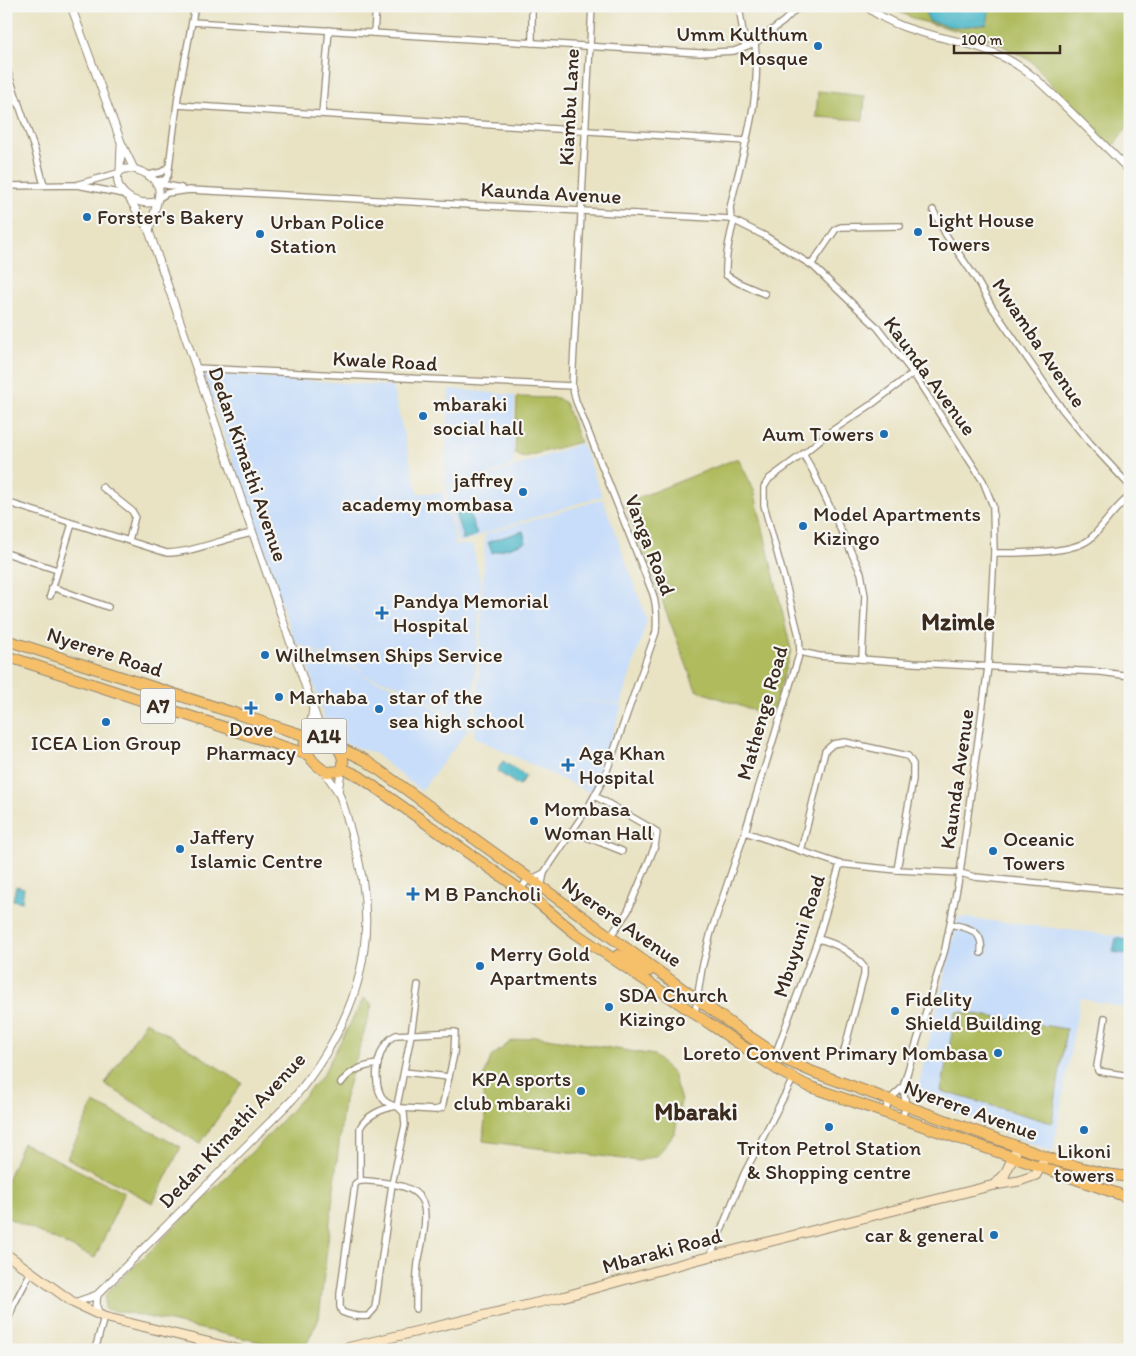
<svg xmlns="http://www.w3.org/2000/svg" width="1136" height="1356" font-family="Itim,sans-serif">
  <rect width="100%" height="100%" fill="#f6f6f2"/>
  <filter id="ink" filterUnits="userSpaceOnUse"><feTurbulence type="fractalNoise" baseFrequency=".02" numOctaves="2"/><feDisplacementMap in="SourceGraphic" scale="10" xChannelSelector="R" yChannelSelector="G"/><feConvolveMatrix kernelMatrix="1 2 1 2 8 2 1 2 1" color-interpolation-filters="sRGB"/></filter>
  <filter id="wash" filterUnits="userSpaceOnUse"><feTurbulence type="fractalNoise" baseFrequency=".0096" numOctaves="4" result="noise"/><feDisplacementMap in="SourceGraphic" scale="20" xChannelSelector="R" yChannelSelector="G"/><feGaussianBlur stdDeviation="1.12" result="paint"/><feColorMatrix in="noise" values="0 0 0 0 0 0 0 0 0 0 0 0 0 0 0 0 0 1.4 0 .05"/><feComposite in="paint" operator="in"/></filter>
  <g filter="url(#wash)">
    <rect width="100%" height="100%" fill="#e9e3c4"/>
    <g fill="#c7ddf9">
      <polygon points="210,374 392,386 418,493 443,493 456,544 407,557 453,545 472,545 481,582 472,730 430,702 413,694 468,730 421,791 374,753 333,739 326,724 302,648 360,670 361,676 406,690 398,685 361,675 361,669 295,643 265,558 285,550 265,557 204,375"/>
      <polygon points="449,389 515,395 513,465 477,479 445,486"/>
      <polygon points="582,443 602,496 484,533 476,538 458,543 445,488 475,481"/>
      <polygon points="603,499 647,620 621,704 546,697 622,705 593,794 474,737 478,690 485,534"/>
      <polygon points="958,917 1130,937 1130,1009 1080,998 1053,1152 916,1097"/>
    </g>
    <g fill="#afbb5d" stroke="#75723e">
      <polygon points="887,6 1126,6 1130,65 1130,123 1109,152 1031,61 989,39 917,20"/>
      <polygon points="818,91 865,96 863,120 816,117"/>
      <polygon points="517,397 558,398 565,403 580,442 524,457 515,454"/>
      <polygon points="738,458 754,490 791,650 771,717 696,690 625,503"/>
      <polygon points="364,998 372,1005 344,1100 319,1318 307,1343 283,1347 134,1314 105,1309 105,1295 261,1143 322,1076"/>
      <polygon points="956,1011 1066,1029 1052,1123 941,1091"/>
      <polygon points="146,1021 242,1083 200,1144 105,1084"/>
      <polygon points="535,1036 654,1055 673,1074 681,1101 675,1132 658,1155 639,1161 483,1141 485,1118 482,1082 491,1057 510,1042"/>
      <polygon points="94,1103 181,1147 153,1203 67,1158"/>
      <polygon points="23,1143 124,1193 95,1258 6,1217 6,1182"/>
    </g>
    <g fill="#4cb7c8" stroke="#447073">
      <polygon points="929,6 990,6 987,24 960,27 948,26 929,21 925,12"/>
      <polygon points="1126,6 1130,6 1130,65"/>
      <polygon points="468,509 477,535 462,540 463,537 455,513"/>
      <polygon points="523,531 526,542 492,553 488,542"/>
      <polygon points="503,761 526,776 519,786 497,771"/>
      <polygon points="16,886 24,888 22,902 13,900"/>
      <polygon points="1116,938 1130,941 1130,955 1113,952"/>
    </g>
  </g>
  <g filter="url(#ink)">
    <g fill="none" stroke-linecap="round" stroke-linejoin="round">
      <g stroke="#928671" stroke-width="8">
        <g id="minor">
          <polyline points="532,6 532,43"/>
          <polyline points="739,6 745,46"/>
          <polyline points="192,22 699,53 734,51 755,43"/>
          <polyline points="374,33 376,6"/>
          <polyline points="6,67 35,151 44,185"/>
          <polyline points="6,102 18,102"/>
          <polyline points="178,105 746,141"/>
          <polyline points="322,114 329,30"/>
          <polyline points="149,175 162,172 169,166"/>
          <polyline points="155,181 165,180 168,175 178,96 195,6"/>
          <polyline points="156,183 181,188"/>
          <polyline points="79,184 118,173"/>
          <polyline points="6,186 77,185 124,194"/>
          <polyline points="159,198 167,193 190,190 731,219 765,236 813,266 878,328 913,373 983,481 993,506 994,553 988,667 960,873 945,949 903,1087 889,1100 885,1112"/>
          <polyline points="933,210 946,235 975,277 992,307 1062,409 1090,443 1130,486"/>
          <path d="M731,219L730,208C742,153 762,100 755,43L784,21L799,6"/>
          <path d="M734,221C729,239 725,257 726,275L739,283L765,294"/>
          <polyline points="811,265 836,229 841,227 900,226"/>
          <polyline points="196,368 572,386"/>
          <polyline points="803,454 813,471 861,573 865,596 862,659"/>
          <polyline points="102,487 132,511 135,516 129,540"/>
          <path d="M6,502L167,553C196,552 224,538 253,533"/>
          <polyline points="6,553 57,570"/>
          <path d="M994,553C1018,553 1072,554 1090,539C1104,526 1114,508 1130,496"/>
          <polyline points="52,587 108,607"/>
          <polyline points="50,596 72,524"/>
          <polyline points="800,652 819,656 914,663 1101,672 1130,676"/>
          <polyline points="595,796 654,830 657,833 655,846 628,911 610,937"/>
          <polyline points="572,831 622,851"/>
          <polyline points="745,832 840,864"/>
          <polyline points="801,851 825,751 833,744 845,742 908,756 913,764 913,779 897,870"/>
          <polyline points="520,890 529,878 534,878 544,873"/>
          <path d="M535,900L541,888L544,873L589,806L605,776L656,632C657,618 657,607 653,594L576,401L572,386L592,6"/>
          <path d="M950,924C969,928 984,930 981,953"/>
          <path d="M818,939C835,943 852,952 864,967V975L844,1051"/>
          <polyline points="695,1013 702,968 711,932 745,832 800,652 799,636 790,600 764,505 764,487 769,479 803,454 827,434 872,404 913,373"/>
          <polyline points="1105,1018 1097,1066 1098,1071 1130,1076"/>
          <polyline points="771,1066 818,939 840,864 897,870 960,873 975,877 1130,892"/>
          <polyline points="404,1072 449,1077"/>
          <path d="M341,1083C350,1070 363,1066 378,1064"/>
          <path d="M394,1106C390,1104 386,1103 384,1100C370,1083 377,1044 396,1035L455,1032L454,1054L442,1108L435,1110L401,1108"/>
          <polyline points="397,1106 411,1035 418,985"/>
          <polyline points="902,1118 906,1106 903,1087"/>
          <path d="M360,1181V1128C366,1115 384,1108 397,1106L404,1113L405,1125L392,1184L375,1308L368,1316C360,1317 349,1315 342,1312L340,1307V1294L355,1184C360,1178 372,1182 380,1182C393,1184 413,1186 421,1199C430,1212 421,1248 418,1263C416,1278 416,1294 416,1309"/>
          <polyline points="710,1257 744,1174 793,1079"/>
          <polyline points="6,1326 14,1304 31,1272"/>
          <polyline points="95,1350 104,1317"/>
        </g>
      </g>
      <g stroke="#928671" stroke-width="9">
        <g id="tertiary">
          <polyline points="71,6 121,142 134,169"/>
          <path d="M866,6C906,39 963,35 1007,59C1032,72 1051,93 1071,112C1091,132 1110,151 1130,171"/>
          <polyline points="120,171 121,145"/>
          <polyline points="129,198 149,231 322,734"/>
          <path d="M149,231C151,221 160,198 159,190C157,171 112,157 118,183C119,188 123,193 127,196C135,202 146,204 156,202"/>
          <polyline points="309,734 313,709"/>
          <polyline points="338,792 341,771"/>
          <polyline points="97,1295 96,1306 99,1315"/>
          <path d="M74,1303L97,1295L293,1099C359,1019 384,937 352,836C348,822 345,806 338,792C334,785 328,777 323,770"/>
        </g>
      </g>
      <g stroke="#928671" stroke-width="11">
        <g id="secondary">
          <polyline points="995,1185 1005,1174 1018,1147"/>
          <polyline points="6,1254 74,1303 104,1317 240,1350"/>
          <polyline points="338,1350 562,1297 692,1261 994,1185 1019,1181 1036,1175 1045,1157"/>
        </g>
      </g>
      <g stroke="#928671" stroke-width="12">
        <g id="trunk">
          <polyline points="6,640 306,736"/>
          <polyline points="6,656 309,755"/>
          <path d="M309,734H322C334,741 349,757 341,771L327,772C315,766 296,746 309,734Z"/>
          <polyline points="334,745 365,760 744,1033 783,1059 813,1072 1060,1162 1106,1174 1130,1177"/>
          <polyline points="342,768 359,776 535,900 575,933 781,1072 808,1086 1130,1198"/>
          <polyline points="618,955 649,971"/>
        </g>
      </g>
      <use href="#minor" stroke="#fff" stroke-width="5.5"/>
      <use href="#tertiary" stroke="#fff" stroke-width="7"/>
      <use href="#secondary" stroke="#fbe6c4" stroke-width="9"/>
      <use href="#trunk" stroke="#f6c06b" stroke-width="10"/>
    </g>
  </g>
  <g fill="#1f6fb2" stroke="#f6f6f2" stroke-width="2">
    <circle cx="818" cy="46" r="5"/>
    <circle cx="87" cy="217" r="5"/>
    <circle cx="918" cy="232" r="5"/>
    <circle cx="260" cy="234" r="5"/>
    <circle cx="423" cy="416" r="5"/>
    <circle cx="884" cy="434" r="5"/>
    <circle cx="523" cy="492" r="5"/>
    <circle cx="803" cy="526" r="5"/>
    <path d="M379.5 605.5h5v5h5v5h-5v5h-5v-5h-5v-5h5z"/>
    <circle cx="265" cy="655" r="5"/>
    <circle cx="279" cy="697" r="5"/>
    <path d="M248.5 700.5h5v5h5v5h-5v5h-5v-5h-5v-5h5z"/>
    <circle cx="379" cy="709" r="5"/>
    <circle cx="106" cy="722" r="5"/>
    <path d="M565.5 757.5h5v5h5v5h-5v5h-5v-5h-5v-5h5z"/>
    <circle cx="534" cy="821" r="5"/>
    <circle cx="180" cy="849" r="5"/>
    <circle cx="993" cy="851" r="5"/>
    <path d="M410.5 886.5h5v5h5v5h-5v5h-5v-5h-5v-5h5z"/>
    <circle cx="480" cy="966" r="5"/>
    <circle cx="609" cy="1007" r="5"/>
    <circle cx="895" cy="1011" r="5"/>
    <circle cx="998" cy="1053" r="5"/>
    <circle cx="581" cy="1091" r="5"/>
    <circle cx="829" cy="1127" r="5"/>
    <circle cx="1084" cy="1130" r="5"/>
    <circle cx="994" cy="1235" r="5"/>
  </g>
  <g text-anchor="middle" stroke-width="4.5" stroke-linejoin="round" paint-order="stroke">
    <g fill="#f6f6f2" stroke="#73675e" stroke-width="1">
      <rect x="140.5" y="688.5" width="35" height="35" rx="4"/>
      <rect x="301.5" y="718.5" width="45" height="35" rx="4"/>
    </g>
    <g font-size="20" font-weight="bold" fill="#3b2a1e">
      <text x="158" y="713">A7</text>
      <text x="324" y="743">A14</text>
    </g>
    <g font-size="21" fill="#3b2a1e" stroke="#f6f6f2" text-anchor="start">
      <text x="808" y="41" text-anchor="end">Umm Kulthum<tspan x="808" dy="24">Mosque</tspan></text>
      <text x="97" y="224">Forster's Bakery</text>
      <text x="928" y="227">Light House<tspan x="928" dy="24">Towers</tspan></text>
      <text x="270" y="229">Urban Police<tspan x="270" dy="24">Station</tspan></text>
      <text x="433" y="411">mbaraki<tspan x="433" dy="24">social hall</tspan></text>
      <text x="874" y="441" text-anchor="end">Aum Towers</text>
      <text x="513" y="487" text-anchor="end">jaffrey<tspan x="513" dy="24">academy mombasa</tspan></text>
      <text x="813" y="521">Model Apartments<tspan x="813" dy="24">Kizingo</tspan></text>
      <text x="393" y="608">Pandya Memorial<tspan x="393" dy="24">Hospital</tspan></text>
      <text x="275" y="662">Wilhelmsen Ships Service</text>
      <text x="289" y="704">Marhaba</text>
      <text x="389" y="704">star of the<tspan x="389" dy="24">sea high school</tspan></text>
      <text x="251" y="736" text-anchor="middle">Dove<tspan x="251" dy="24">Pharmacy</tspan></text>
      <text x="106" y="750" text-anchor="middle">ICEA Lion Group</text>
      <text x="579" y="760">Aga Khan<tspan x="579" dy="24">Hospital</tspan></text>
      <text x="544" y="816">Mombasa<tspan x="544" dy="24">Woman Hall</tspan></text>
      <text x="190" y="844">Jaffery<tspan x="190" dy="24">Islamic Centre</tspan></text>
      <text x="1003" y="846">Oceanic<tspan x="1003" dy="24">Towers</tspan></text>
      <text x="424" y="901">M B Pancholi</text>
      <text x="490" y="961">Merry Gold<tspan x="490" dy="24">Apartments</tspan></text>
      <text x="619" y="1002">SDA Church<tspan x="619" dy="24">Kizingo</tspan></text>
      <text x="905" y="1006">Fidelity<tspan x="905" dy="24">Shield Building</tspan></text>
      <text x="988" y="1060" text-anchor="end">Loreto Convent Primary Mombasa</text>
      <text x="571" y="1086" text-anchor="end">KPA sports<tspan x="571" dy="24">club mbaraki</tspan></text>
      <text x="829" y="1155" text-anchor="middle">Triton Petrol Station<tspan x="829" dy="24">&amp; Shopping centre</tspan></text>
      <text x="1084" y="1158" text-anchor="middle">Likoni<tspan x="1084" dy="24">towers</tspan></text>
      <text x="984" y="1242" text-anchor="end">car &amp; general</text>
    </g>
    <g font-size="21" fill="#3b2a1e" stroke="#f6f6f2">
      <text transform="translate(569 107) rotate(-87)" y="7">Kiambu Lane</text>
      <text transform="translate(551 193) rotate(3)" y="7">Kaunda Avenue</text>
      <text transform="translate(1039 343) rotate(56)" y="7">Mwamba Avenue</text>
      <text transform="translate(385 361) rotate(3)" y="7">Kwale Road</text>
      <text transform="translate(930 376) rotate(54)" y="7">Kaunda Avenue</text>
      <text transform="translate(248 464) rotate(71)" y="7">Dedan Kimathi Avenue</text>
      <text transform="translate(650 545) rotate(69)" y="7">Vanga Road</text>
      <text transform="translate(105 652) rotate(18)" y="7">Nyerere Road</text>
      <text transform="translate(762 713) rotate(-74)" y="7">Mathenge Road</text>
      <text transform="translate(957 779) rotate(-82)" y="7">Kaunda Avenue</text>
      <text transform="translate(622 922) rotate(35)" y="7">Nyerere Avenue</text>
      <text transform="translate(799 936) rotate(-72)" y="7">Mbuyuni Road</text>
      <text transform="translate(971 1110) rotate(20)" y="7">Nyerere Avenue</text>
      <text transform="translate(232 1130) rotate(-47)" y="7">Dedan Kimathi Avenue</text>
      <text transform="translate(662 1251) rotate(-15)" y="7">Mbaraki Road</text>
    </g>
    <g font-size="24" font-weight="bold" fill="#3b2a1e" stroke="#f6f6f2">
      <text x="958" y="630">Mzimle</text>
      <text x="696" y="1120">Mbaraki</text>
    </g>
  </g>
  <rect width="1136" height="1356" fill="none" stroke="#f6f6f2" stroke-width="25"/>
  <path d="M954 45v8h106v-8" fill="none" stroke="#3b2a1e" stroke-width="2.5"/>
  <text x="961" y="45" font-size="15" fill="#3b2a1e" stroke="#f6f6f2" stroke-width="4" paint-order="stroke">100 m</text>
</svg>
